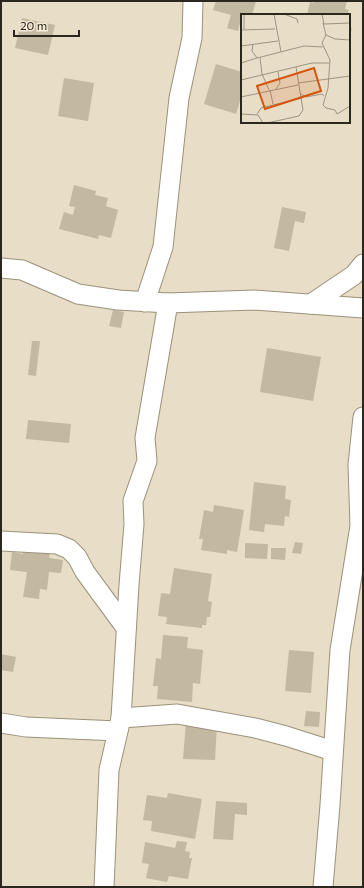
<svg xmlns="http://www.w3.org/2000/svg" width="364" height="888" font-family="Commissioner,sans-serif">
  <rect width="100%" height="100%" fill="#e8ddc6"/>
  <g fill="#c3b8a1">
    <polygon points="216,1 256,1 252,15 242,15 238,31 227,28 231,15 213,10"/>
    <polygon points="314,1 347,1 345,9 349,10 347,15 307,15 310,2 314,3"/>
    <polygon points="22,18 55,25 48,55 15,48"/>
    <polygon points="349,27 352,28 350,37 349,37"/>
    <polygon points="216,64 242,72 242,94 236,114 204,104"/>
    <polygon points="64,78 94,83 88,121 58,116"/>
    <polygon points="74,185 96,191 95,195 108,198 106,206 118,210 111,238 99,235 98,239 59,229 64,212 73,215 75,207 69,206"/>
    <polygon points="282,207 306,212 304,223 295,221 289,251 274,248"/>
    <polygon points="113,310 124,312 121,328 109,326"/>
    <polygon points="32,341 40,341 36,376 28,375"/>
    <polygon points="267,348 321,357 313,401 260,392"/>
    <polygon points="28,420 71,424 69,443 26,439"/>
    <polygon points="254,482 286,486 285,499 291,500 289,517 285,516 284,526 265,524 264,532 249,530"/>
    <polygon points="214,505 244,510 237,552 227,550 227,554 201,550 203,539 199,539 204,510 213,512"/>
    <polygon points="295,542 303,543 301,554 292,553"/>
    <polygon points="245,543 268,544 267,559 245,558"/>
    <polygon points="23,548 50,552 49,558 63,560 61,573 49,572 47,590 40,589 39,599 23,597 27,572 10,570 12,552 23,554"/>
    <polygon points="271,548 286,548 285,560 271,559"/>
    <polygon points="174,568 212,574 208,601 212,602 210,617 207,617 206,625 202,625 202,628 166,624 167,617 158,616 161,593 170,594"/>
    <polygon points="163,635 188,637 187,648 203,650 200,684 193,683 192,702 157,699 158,686 153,686 156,658 161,659"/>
    <polygon points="289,650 314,652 311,693 285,691"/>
    <polygon points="1,654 16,657 13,672 1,670"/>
    <polygon points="306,711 320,712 319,727 304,726"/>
    <polygon points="186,722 217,724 215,760 183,759"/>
    <polygon points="168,793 202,799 195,839 151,831 152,821 143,820 147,795 167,798"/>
    <polygon points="216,801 247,803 247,815 235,814 233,840 213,839"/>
    <polygon points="177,841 187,842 185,851 190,852 189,858 192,858 188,879 169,876 167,882 146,878 149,864 142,863 145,842 175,848"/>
  </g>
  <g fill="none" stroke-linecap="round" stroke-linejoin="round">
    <g stroke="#9b917b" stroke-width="21">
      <g id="street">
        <polyline points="1,268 22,270 78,294 118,300 168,303 254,300 363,308"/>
        <polyline points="145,302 163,247 179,98 192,38 193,1"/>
        <polyline points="311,304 354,275 363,264"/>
        <polyline points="1,541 57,544 69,549 77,557 85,572 126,628"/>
        <polyline points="121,718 177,714 255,728 286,736 333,751"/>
        <polyline points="1,723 26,727 118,731"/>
        <polyline points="104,887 109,770 121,718 129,585 134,524 133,501 147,461 145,438 168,303"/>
        <polyline points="323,887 330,805 340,650 360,526 358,465 363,417"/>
      </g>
    </g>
    <use href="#street" stroke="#fff" stroke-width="19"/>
  </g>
  <g transform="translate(241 14)">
    <rect width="109" height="109" fill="#e8ddc6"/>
    <path fill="none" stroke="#9c9483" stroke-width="1" d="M3,0V15M33,0L40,38M43,0L56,5L57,9M81,0L83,10L109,9M82,9L85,21L81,29L89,46L87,74L82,91L85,94L94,96L96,100L109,92M0,16L34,15M85,21L94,25L109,26M12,30L11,37L16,44L63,32L82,33M0,32L37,27M19,44L21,60L28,76M0,49L16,44M0,66L71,49H88M57,69L109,62M35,75L39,69L37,58M29,76L32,90M60,80L65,83L81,80L83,82M0,83L57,71M0,100L17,101L22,109M16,100L20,94L61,84M26,109L58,102L62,96L55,53"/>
    <path fill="#d5540e" fill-opacity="0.15" stroke="#d5540e" stroke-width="2" d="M73,54L80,77L24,95L16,72Z"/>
    <rect width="109" height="109" fill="none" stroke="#2b271e" stroke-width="2"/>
  </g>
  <rect width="364" height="888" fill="none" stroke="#2b271e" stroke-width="4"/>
  <path d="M14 30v6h65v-6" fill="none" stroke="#2b271e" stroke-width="2"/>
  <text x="20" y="30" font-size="12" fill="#2b271e" stroke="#f5ead3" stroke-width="3" paint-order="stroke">20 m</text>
</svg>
